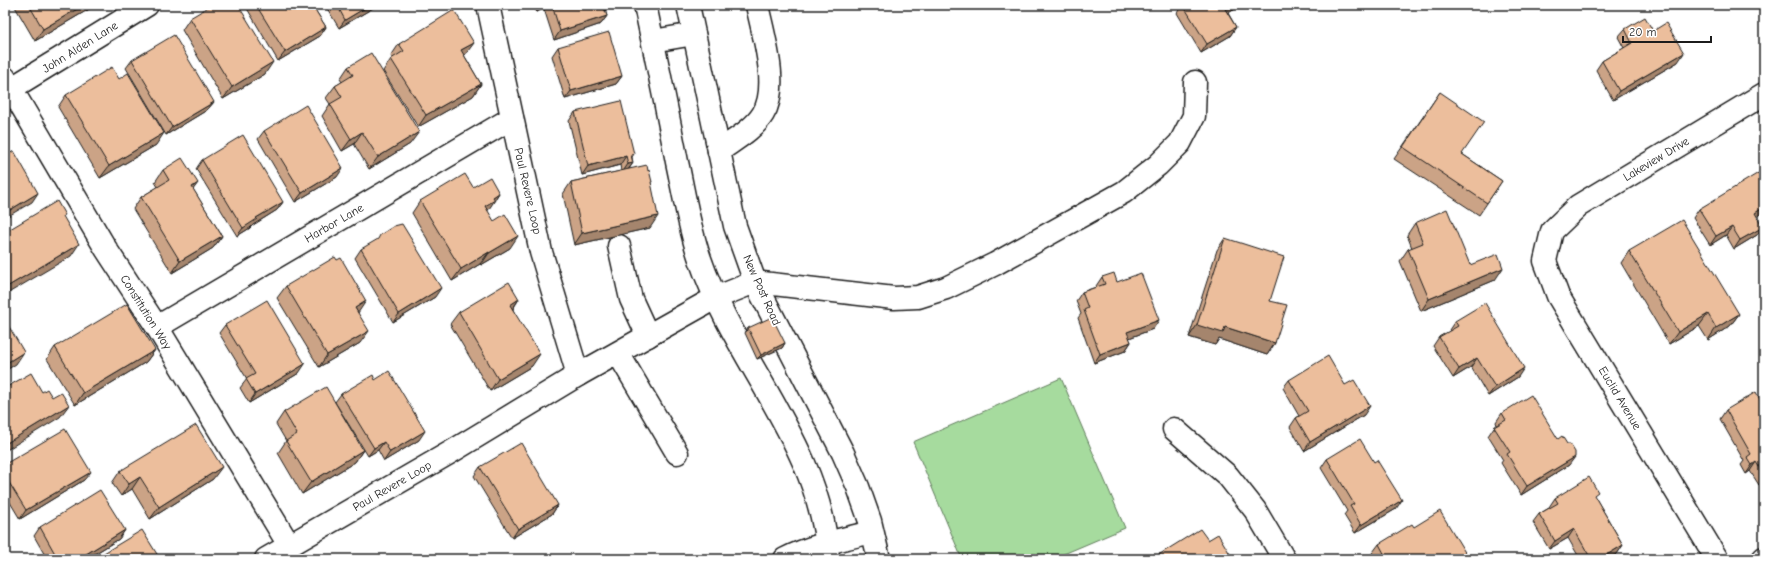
<svg xmlns="http://www.w3.org/2000/svg" width="1769" height="564" font-family="'Comic Neue',sans-serif">
  <rect width="100%" height="100%" fill="#fff"/>
  <filter id="ink" filterUnits="userSpaceOnUse"><feTurbulence type="fractalNoise" baseFrequency=".025" numOctaves="2"/><feDisplacementMap in="SourceGraphic" scale="8" xChannelSelector="R" yChannelSelector="G"/><feConvolveMatrix kernelMatrix="1 2 1 2 8 2 1 2 1" color-interpolation-filters="sRGB"/></filter>
  <g filter="url(#ink)">
    <polygon fill="#a6db9e" stroke="#617c5d" points="1061,378 1125,528 1052,559 962,559 913,442"/>
    <g fill="none" stroke-linecap="round" stroke-linejoin="round">
      <g stroke="#1c1c1c" stroke-width="25">
        <g id="minor">
          <polyline points="488,5 541,252 578,375"/>
          <path d="M645,5C656,57 667,110 677,162C684,194 689,228 700,259C735,362 822,446 828,559"/>
          <polyline points="688,5 735,226 755,282 843,453 858,487 870,521 879,559"/>
          <polyline points="653,41 694,34"/>
          <polyline points="5,78 106,249 157,327 289,545"/>
          <polyline points="12,88 147,5"/>
          <path d="M719,151C734,140 753,130 763,114C780,87 763,34 757,5"/>
          <polyline points="619,246 631,299 648,336"/>
          <polyline points="157,327 512,118"/>
          <polyline points="618,353 677,453"/>
          <polyline points="1174,429 1228,476 1255,510 1284,559"/>
          <polyline points="266,559 451,452 578,375 715,298 755,282 894,298 918,297 946,288 995,264 1124,192 1158,165 1180,143 1194,116 1195,82"/>
          <path d="M785,559C812,545 843,539 872,532"/>
          <polyline points="1717,559 1558,296 1545,261 1552,231 1578,206 1764,94"/>
          <polyline points="1763,559 1764,558"/>
        </g>
      </g>
      <use href="#minor" stroke="#fff" stroke-width="22"/>
    </g>
    <g fill="#cba386" stroke="#1c1c1c">
      <polygon points="14,5 96,5 35,41"/>
      <polygon points="245,5 312,5 326,27 320,36 278,61"/>
      <polygon points="325,5 378,5 339,28"/>
      <polygon points="534,5 605,5 604,6 607,16 601,24 554,40 544,9 536,12"/>
      <polygon points="1182,5 1239,5 1237,8 1228,13 1236,27 1230,36 1201,53 1177,13"/>
      <polygon points="190,18 265,74 223,99 182,30"/>
      <polygon points="1625,29 1653,31 1678,62 1613,100 1596,70 1602,61 1624,48 1618,37"/>
      <polygon points="399,44 465,55 464,55 481,84 473,96 418,127 383,71 391,59 392,58 391,56"/>
      <polygon points="558,47 622,76 616,84 565,99 552,56"/>
      <polygon points="132,60 214,102 207,110 166,135 126,68"/>
      <polygon points="348,67 410,144 369,169 354,144 342,151 322,116 330,104 326,98 335,86 342,82 340,79"/>
      <polygon points="1440,92 1462,154 1502,181 1479,215 1394,159"/>
      <polygon points="66,95 156,145 100,178 58,107"/>
      <polygon points="575,112 634,154 632,157 633,163 629,169 651,183 650,228 574,245 563,194 571,182 621,171 620,165 582,175 569,121"/>
      <polygon points="264,131 337,177 295,202 258,139"/>
      <polygon points="202,160 283,202 277,210 253,225 250,228 237,236 196,169"/>
      <polygon points="163,170 193,189 222,236 213,248 172,273 133,209 141,197 158,187 155,182"/>
      <polygon points="1764,178 1764,212 1757,217 1757,235 1734,249 1726,235 1710,245 1693,218 1699,209"/>
      <polygon points="473,187 499,193 487,211 510,248 481,265 480,264 452,281 412,213 420,201"/>
      <polygon points="1415,223 1470,265 1495,280 1421,311 1400,261 1408,249 1412,248 1407,235"/>
      <polygon points="1225,238 1270,301 1275,343 1267,355 1219,339 1215,345 1189,337 1217,250"/>
      <polygon points="361,249 435,297 393,322 355,258"/>
      <polygon points="1629,251 1739,314 1730,326 1708,340 1699,326 1669,344 1621,263"/>
      <polygon points="1102,277 1117,282 1153,329 1129,338 1131,342 1125,351 1094,363 1078,318 1081,314 1076,301 1082,292 1096,287 1096,286"/>
      <polygon points="286,286 358,313 360,343 319,367 277,298"/>
      <polygon points="519,299 513,309 532,366 490,391 450,324 459,312"/>
      <polygon points="1455,321 1518,377 1488,396 1471,367 1453,378 1433,346 1439,337 1450,331 1449,330"/>
      <polygon points="225,325 299,373 249,403 240,388 247,379 219,333"/>
      <polygon points="748,328 785,343 782,348 757,359 745,333"/>
      <polygon points="55,347 155,350 146,362 75,405 47,359"/>
      <polygon points="375,380 419,440 384,461 378,450 368,456 335,402 341,394"/>
      <polygon points="1289,380 1345,385 1364,415 1304,451 1290,427 1296,418 1299,416 1283,388"/>
      <polygon points="1764,407 1764,482 1759,485 1750,471 1746,474 1741,465 1744,461 1720,419 1726,410"/>
      <polygon points="284,412 363,450 355,462 302,494 278,453 286,441 276,424"/>
      <polygon points="1502,413 1569,465 1521,495 1501,463 1503,460 1488,436 1494,427 1497,425 1496,422"/>
      <polygon points="1327,459 1374,462 1396,509 1355,533 1344,515 1347,511 1321,468"/>
      <polygon points="5,464 84,480 20,519 5,494"/>
      <polygon points="480,467 558,505 552,514 512,538 474,476"/>
      <polygon points="120,471 213,479 150,519 132,489 121,496 112,483"/>
      <polygon points="1595,497 1623,545 1617,554 1608,559 1580,559 1568,538 1549,549 1533,522 1539,514 1549,508 1549,507 1555,498"/>
      <polygon points="40,527 125,530 119,539 86,559 47,559 34,536"/>
      <polygon points="1379,544 1469,559 1372,559 1370,556"/>
    </g>
    <g fill="#a5856d" stroke="#1c1c1c">
      <polygon points="84,5 96,5 35,41 43,29"/>
      <polygon points="370,5 378,5 339,28 345,20"/>
      <polygon points="541,5 547,5 544,9 536,12"/>
      <polygon points="1233,5 1239,5 1237,8 1219,18 1225,9"/>
      <polygon points="607,16 601,24 554,40 560,31"/>
      <polygon points="326,27 320,36 278,61 285,52"/>
      <polygon points="1236,27 1230,36 1201,53 1207,44"/>
      <polygon points="474,43 465,55 453,62 461,50"/>
      <polygon points="1684,53 1678,62 1613,100 1619,91"/>
      <polygon points="273,62 265,74 223,99 232,87"/>
      <polygon points="622,76 616,84 565,99 571,91"/>
      <polygon points="481,84 473,96 418,127 426,115"/>
      <polygon points="214,102 207,110 166,135 172,127"/>
      <polygon points="9,132 5,138 5,135"/>
      <polygon points="362,132 354,144 342,151 351,139"/>
      <polygon points="419,132 410,144 369,169 378,157"/>
      <polygon points="164,133 156,145 100,178 109,166"/>
      <polygon points="626,156 620,165 582,175 588,166"/>
      <polygon points="633,163 627,171 622,173 628,164"/>
      <polygon points="343,168 337,177 295,202 302,193"/>
      <polygon points="198,183 189,195 192,187"/>
      <polygon points="38,193 32,202 5,218 5,213"/>
      <polygon points="499,193 494,201 495,200 487,212 485,206 493,197"/>
      <polygon points="283,202 277,210 253,225 250,228 237,236 243,228 256,218"/>
      <polygon points="1764,207 1764,212 1749,222 1755,213"/>
      <polygon points="658,216 650,228 574,245 582,233"/>
      <polygon points="1732,227 1726,235 1710,245 1716,236"/>
      <polygon points="1763,227 1757,235 1734,249 1740,240"/>
      <polygon points="222,236 213,248 172,273 180,261"/>
      <polygon points="518,236 510,248 481,265 489,253"/>
      <polygon points="79,244 71,256 5,295 5,288"/>
      <polygon points="489,252 480,264 452,281 461,269"/>
      <polygon points="1503,268 1495,280 1421,311 1429,299"/>
      <polygon points="441,288 435,297 393,322 399,314"/>
      <polygon points="519,299 511,311 510,305"/>
      <polygon points="366,301 358,313 355,308"/>
      <polygon points="1708,314 1699,326 1669,344 1678,332"/>
      <polygon points="1739,314 1730,326 1708,340 1716,328"/>
      <polygon points="1159,320 1153,329 1121,341 1127,332"/>
      <polygon points="1197,325 1225,327 1275,343 1267,355 1219,339 1215,345 1189,337"/>
      <polygon points="369,331 360,343 319,367 327,355"/>
      <polygon points="1131,342 1125,351 1094,363 1100,354"/>
      <polygon points="785,343 782,348 757,359 761,355"/>
      <polygon points="155,350 146,362 75,405 83,393"/>
      <polygon points="24,352 16,364 5,371 5,364"/>
      <polygon points="540,354 532,366 490,391 498,379"/>
      <polygon points="1477,358 1471,367 1453,378 1459,369"/>
      <polygon points="305,364 299,373 249,403 255,394"/>
      <polygon points="1524,368 1518,377 1488,396 1495,387"/>
      <polygon points="69,405 60,417 5,451 5,444"/>
      <polygon points="1370,406 1364,415 1304,451 1310,442"/>
      <polygon points="425,431 419,440 384,461 390,452"/>
      <polygon points="384,442 378,450 368,456 374,448"/>
      <polygon points="363,450 355,462 302,494 311,482"/>
      <polygon points="1575,457 1569,465 1521,495 1527,486"/>
      <polygon points="1756,462 1750,471 1746,474 1752,465"/>
      <polygon points="222,467 213,479 150,519 159,507"/>
      <polygon points="91,472 84,480 20,519 26,510"/>
      <polygon points="140,477 132,489 121,496 129,484"/>
      <polygon points="1764,477 1764,482 1759,485"/>
      <polygon points="1402,500 1396,509 1355,533 1361,525"/>
      <polygon points="558,505 552,514 512,538 518,529"/>
      <polygon points="1574,529 1568,538 1549,549 1555,541"/>
      <polygon points="125,530 119,539 86,559 78,559"/>
      <polygon points="1623,545 1617,554 1608,559 1600,559"/>
    </g>
    <g fill="#ecbe9c" stroke="#1c1c1c">
      <polygon points="29,5 84,5 43,29"/>
      <polygon points="212,5 238,5 273,62 232,87 190,18"/>
      <polygon points="256,5 312,5 326,27 285,52"/>
      <polygon points="337,5 370,5 345,20"/>
      <polygon points="552,5 603,5 607,16 560,31"/>
      <polygon points="1183,5 1233,5 1225,9 1236,27 1207,44"/>
      <polygon points="454,10 474,43 461,50 481,84 426,115 391,59 404,51 399,44"/>
      <polygon points="1645,17 1653,31 1666,23 1684,53 1619,91 1602,61 1632,43 1625,29"/>
      <polygon points="609,32 622,76 571,91 558,47"/>
      <polygon points="174,35 214,102 172,127 132,60"/>
      <polygon points="371,53 419,132 378,157 362,132 351,139 330,104 342,97 335,86 353,75 348,67"/>
      <polygon points="112,67 119,79 128,73 164,133 109,166 66,95"/>
      <polygon points="1440,92 1484,122 1462,154 1502,181 1487,203 1403,147"/>
      <polygon points="621,101 634,154 631,155 633,163 628,164 626,156 588,166 575,112"/>
      <polygon points="306,105 343,168 302,193 264,131"/>
      <polygon points="5,126 9,132 5,135"/>
      <polygon points="243,135 283,202 256,218 257,219 243,228 202,160"/>
      <polygon points="14,151 38,193 5,213 5,156"/>
      <polygon points="182,158 198,183 192,187 222,236 180,261 141,197 169,180 163,170"/>
      <polygon points="647,165 648,171 649,170 652,182 651,182 658,216 582,233 571,182"/>
      <polygon points="1760,172 1764,178 1764,207 1755,213 1763,227 1740,240 1732,227 1716,236 1699,209"/>
      <polygon points="465,174 473,187 490,177 499,193 493,197 495,200 485,206 494,221 505,214 518,236 489,253 489,252 461,269 420,201"/>
      <polygon points="57,201 65,215 63,216 79,244 5,288 5,232"/>
      <polygon points="1447,209 1470,265 1498,254 1503,268 1429,299 1408,249 1423,243 1415,223"/>
      <polygon points="1682,220 1739,314 1716,328 1708,314 1678,332 1629,251"/>
      <polygon points="402,224 441,288 399,314 361,249 378,239 380,235 394,226"/>
      <polygon points="1225,238 1284,257 1270,301 1287,305 1275,343 1225,327 1223,333 1197,325"/>
      <polygon points="335,257 337,260 341,258 366,301 355,308 369,331 327,355 286,286"/>
      <polygon points="1114,273 1117,282 1141,273 1159,320 1127,332 1131,342 1100,354 1084,310 1088,308 1082,292 1105,284 1102,277"/>
      <polygon points="509,282 519,299 510,305 540,354 498,379 459,312"/>
      <polygon points="267,300 305,364 255,394 246,379 255,374 225,325"/>
      <polygon points="1485,303 1524,368 1495,387 1477,358 1459,369 1439,337 1458,326 1455,321"/>
      <polygon points="127,304 155,350 83,393 55,347"/>
      <polygon points="772,317 785,343 761,355 748,328"/>
      <polygon points="5,320 24,352 5,364"/>
      <polygon points="1328,356 1345,385 1354,380 1370,406 1310,442 1296,418 1308,411 1289,380"/>
      <polygon points="389,371 425,431 390,452 384,442 374,448 341,394 373,375 375,380"/>
      <polygon points="31,373 42,392 47,389 52,397 61,392 69,405 5,444 5,388"/>
      <polygon points="326,387 363,450 311,482 286,441 297,434 284,412"/>
      <polygon points="1756,392 1764,407 1764,475 1756,462 1752,465 1747,457 1751,454 1726,410"/>
      <polygon points="1531,395 1558,439 1562,436 1567,444 1570,444 1575,452 1575,457 1527,486 1507,454 1510,452 1494,427 1506,420 1502,413"/>
      <polygon points="196,425 222,467 159,507 140,477 129,484 120,471"/>
      <polygon points="65,429 91,472 26,510 5,476 5,464"/>
      <polygon points="1360,439 1374,462 1377,460 1402,500 1361,525 1350,506 1354,504 1327,459"/>
      <polygon points="521,443 558,505 518,529 480,467"/>
      <polygon points="1589,477 1598,492 1594,495 1623,545 1600,559 1591,559 1574,529 1555,541 1539,514 1558,503 1555,498"/>
      <polygon points="100,490 125,530 78,559 58,559 40,527"/>
      <polygon points="1440,511 1469,559 1387,559 1379,544 1412,524 1414,527"/>
      <polygon points="1200,529 1208,540 1218,534 1233,559 1152,559"/>
      <polygon points="142,530 160,559 94,559"/>
    </g>
  </g>
  <g text-anchor="middle" stroke-width="3.5" stroke-linejoin="round" paint-order="stroke">
    <g font-size="12" fill="#1c1c1c" stroke="#fff">
      <text transform="translate(80 47) rotate(-32)" y="4">John Alden Lane</text>
      <text transform="translate(1656 159) rotate(-31)" y="4">Lakeview Drive</text>
      <text transform="translate(528 191) rotate(77)" y="4">Paul Revere Loop</text>
      <text transform="translate(334 223) rotate(-30)" y="4">Harbor Lane</text>
      <text transform="translate(762 290) rotate(66)" y="4">New Post Road</text>
      <text transform="translate(146 312) rotate(58)" y="4">Constitution Way</text>
      <text transform="translate(1620 398) rotate(59)" y="4">Euclid Avenue</text>
      <text transform="translate(392 486) rotate(-30)" y="4">Paul Revere Loop</text>
    </g>
  </g>
  <rect width="1769" height="564" fill="none" stroke="#fff" stroke-width="20"/>
  <rect x="10" y="10" width="1749" height="544" fill="none" stroke="#1c1c1c" stroke-width="1.5" filter="url(#ink)"/>
  <path d="M1623 36v6h88v-6" fill="none" stroke="#1c1c1c" stroke-width="2"/>
  <text x="1629" y="36" font-size="12" fill="#1c1c1c" stroke="#ffffff" stroke-width="3" paint-order="stroke">20 m</text>
</svg>
